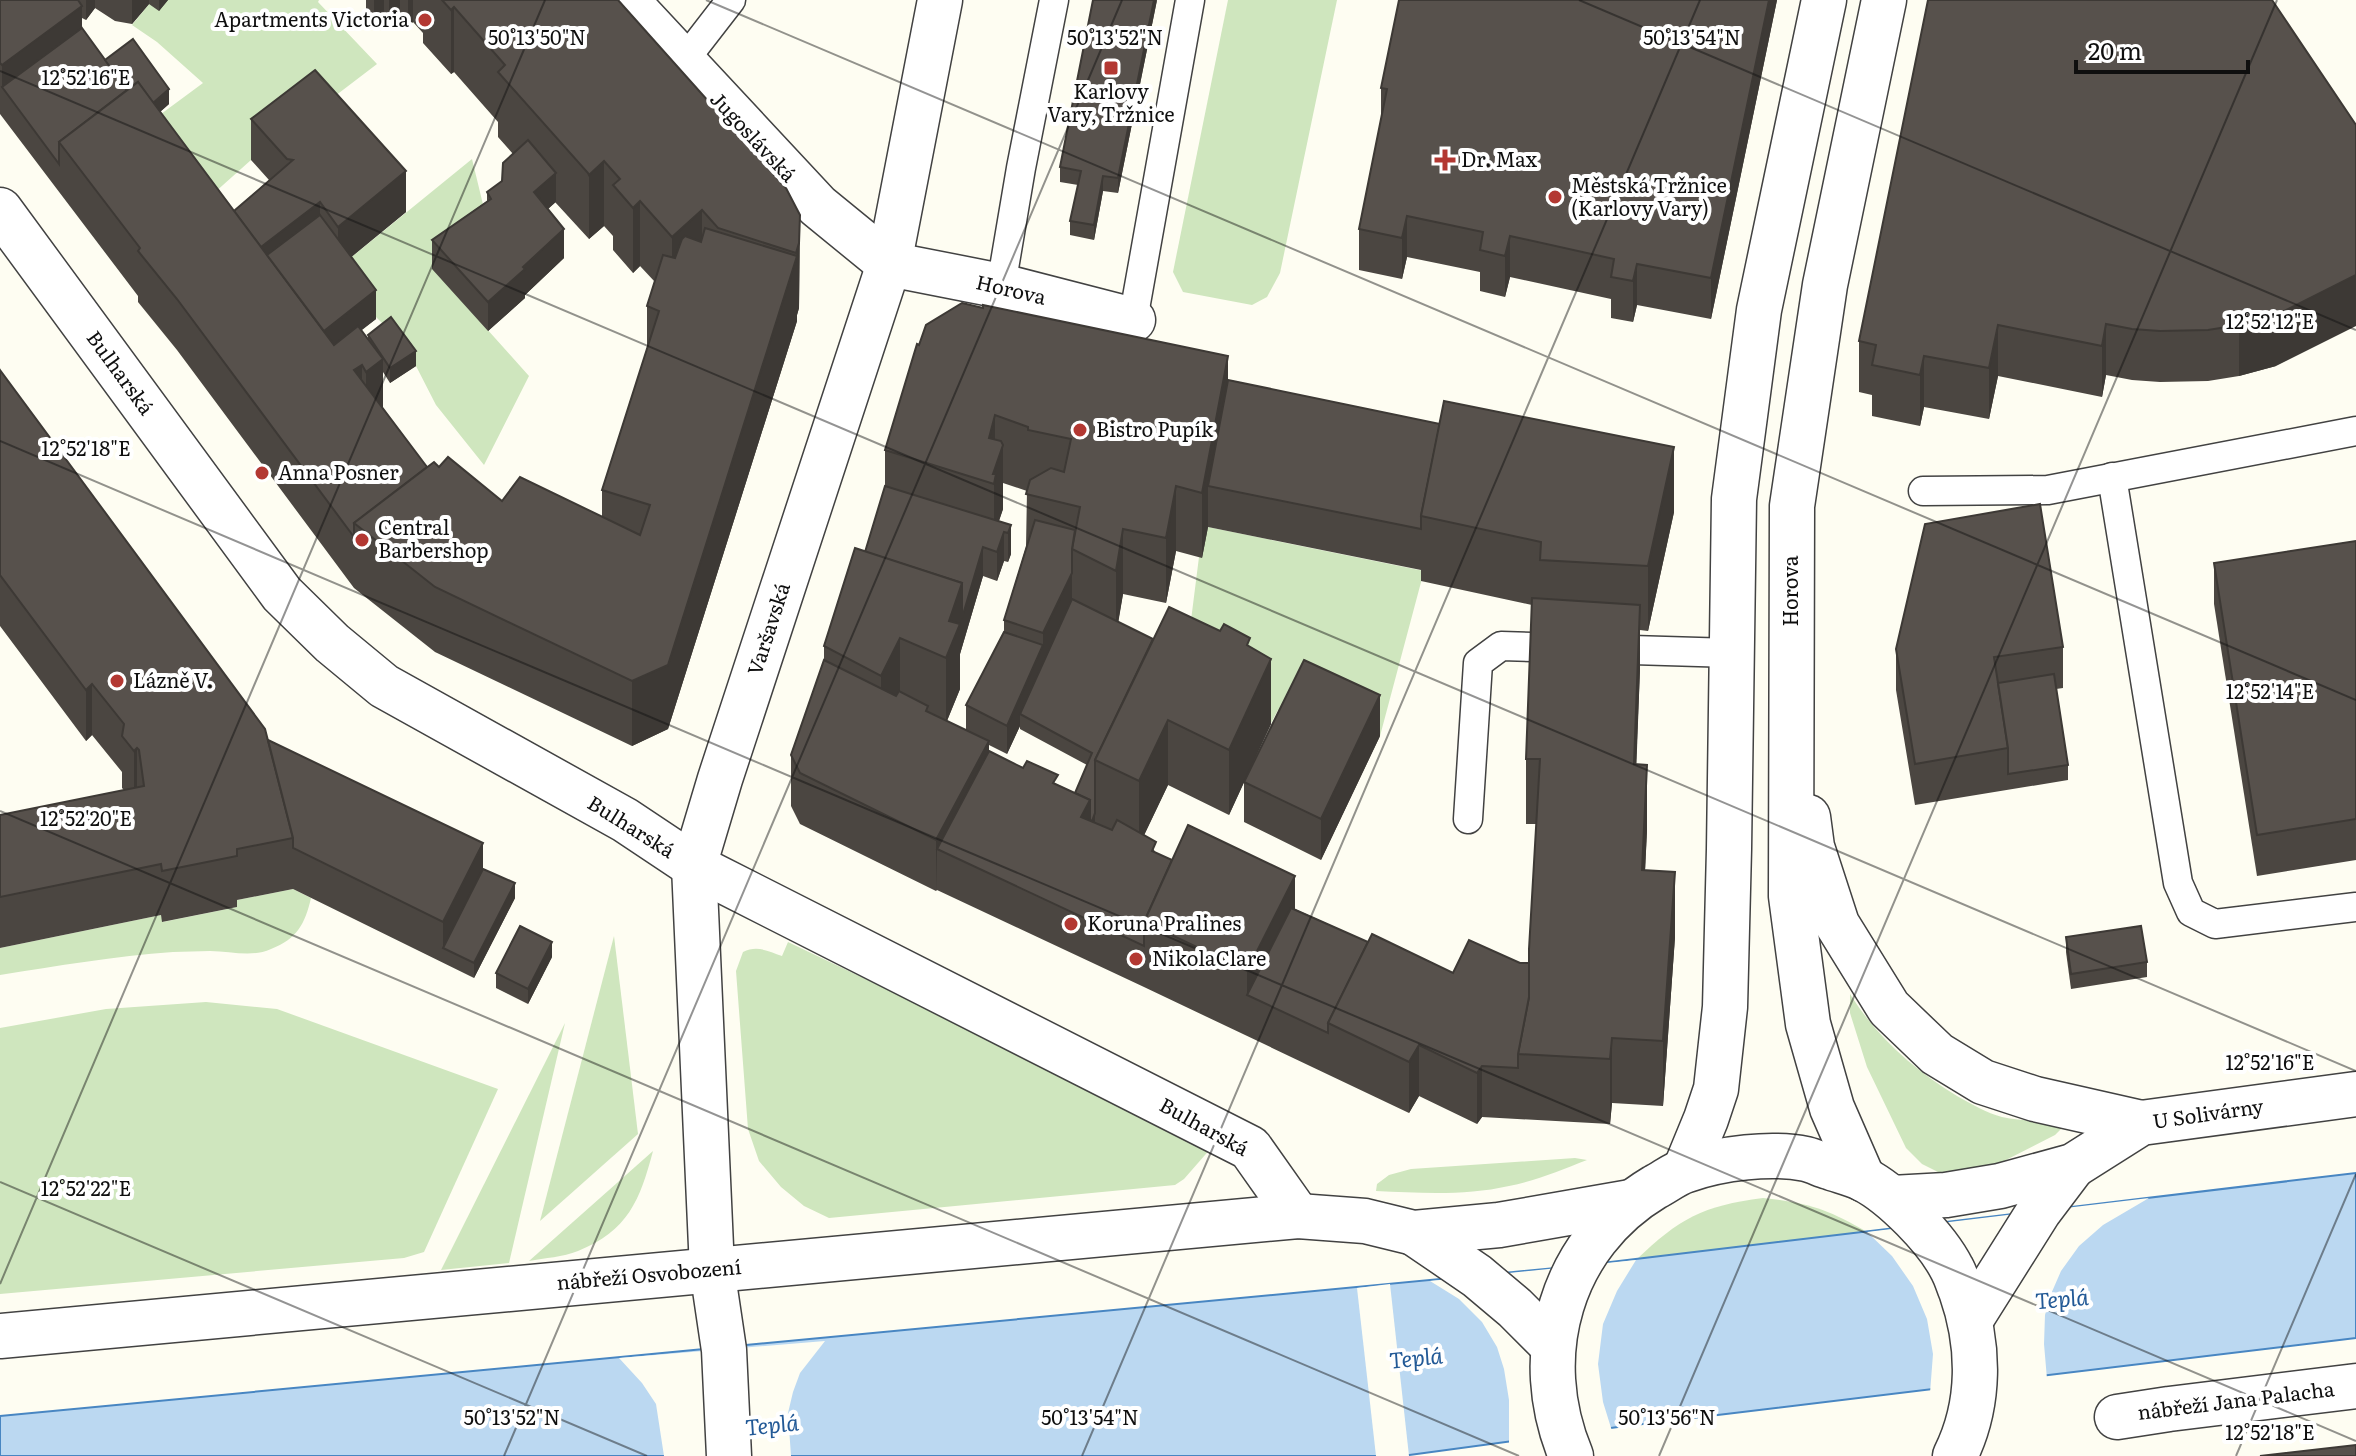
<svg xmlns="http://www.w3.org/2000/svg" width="2356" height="1456" font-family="Literata,serif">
  <rect width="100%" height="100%" fill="#fefdf2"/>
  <g fill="#cfe6be">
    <polygon points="167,0 319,0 318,2 377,64 251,160 195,210 138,131 203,83 157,42 132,25 149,4"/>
    <polygon points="1228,0 1337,0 1280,273 1267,297 1252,305 1183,292 1173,272"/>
    <polygon points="472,159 487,221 433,269 529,376 484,465 436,405 416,366 391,332 373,314 338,268"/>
    <polygon points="1208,527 1424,571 1380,736 1304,701 1296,717 1278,710 1271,723 1247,710 1188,644 1199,557"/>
    <path d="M293,889L311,898C305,924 297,939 271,949C251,958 231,951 210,951C198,951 185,952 173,952C115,956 57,966 0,975V948L161,915L163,922L237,907V900Z"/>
    <polygon points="614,936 638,1134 540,1221"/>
    <path d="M788,942L1196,1137L1212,1147L1184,1179L1175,1185L829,1218L804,1206L781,1187L759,1161L748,1129L736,971L743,952C757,945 768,951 782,956Z"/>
    <path d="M1850,994C1877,1037 1914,1070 1957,1096C1971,1104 1987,1113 2002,1117C2020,1121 2040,1121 2058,1122L2062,1128L2055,1135L2004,1161L1968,1172L1940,1173L1922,1164L1906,1148L1867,1067L1850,1013Z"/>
    <polygon points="206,1002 277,1009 498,1089 424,1252 404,1258 0,1294 0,1028 106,1009"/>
    <polygon points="565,1023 509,1263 441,1270"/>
    <path d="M653,1151C640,1200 628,1231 578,1251C563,1257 545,1258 529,1261Z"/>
    <path d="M1575,1158L1587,1160C1561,1170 1536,1181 1509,1186C1465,1196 1420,1193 1376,1191L1377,1184L1389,1175L1411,1169Z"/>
    <path d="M1763,1198C1809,1203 1827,1209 1867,1232L1636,1260C1680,1218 1702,1206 1763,1198Z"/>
  </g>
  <polygon fill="#bbd8f1" stroke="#4886c2" stroke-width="2" points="2356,1173 2356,1338 1618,1427 1402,1456 0,1456 0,1416 1577,1266"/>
  <g fill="#fefdf2">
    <polygon points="2149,1198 2103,1225 2079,1246 2061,1271 2051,1294 2045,1315 2044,1344 2047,1379 1930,1393 1933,1354 1927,1319 1913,1286 1892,1256 1867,1232"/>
    <polygon points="1636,1260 1617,1291 1603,1324 1598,1364 1603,1402 1612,1431 1509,1446 1509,1400 1504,1369 1497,1347 1482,1322 1459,1299 1430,1281"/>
    <polygon points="1390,1284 1409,1456 1376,1456 1357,1288"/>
    <polygon points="825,1341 800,1373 793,1392 788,1413 791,1456 664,1456 656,1404 642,1383 619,1358"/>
  </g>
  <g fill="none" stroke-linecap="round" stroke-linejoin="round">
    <g stroke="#424242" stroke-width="31">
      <g id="service">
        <polyline points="683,62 731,0"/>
        <polyline points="1001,286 1021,168 1054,0"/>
        <polyline points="1133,320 1190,0"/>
        <polyline points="2112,477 2178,883 2191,912 2215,924 2356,907"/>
        <polyline points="1923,491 2048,490 2356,431"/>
        <polyline points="1468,819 1478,663 1501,646 1732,653"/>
      </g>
    </g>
    <g stroke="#424242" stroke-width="47">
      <g id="minor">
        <polyline points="626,0 818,206 889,264 1001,286 1133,320"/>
        <polyline points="0,210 282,594 332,643 384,686 625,820 694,866 1250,1148 1298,1216"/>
        <polyline points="1414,1233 1477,1276 1515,1308 1553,1346"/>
        <polyline points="0,1336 1298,1216 1365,1221 1414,1233 1499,1225 1631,1202"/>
        <polyline points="2117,1417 2169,1409 2356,1386"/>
        <polyline points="729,1456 724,1350 712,1269 694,866 720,779 889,264 940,0"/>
      </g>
    </g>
    <g stroke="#424242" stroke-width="47">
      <g id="tertiary">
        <polyline points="1808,817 1812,847 1837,924 1889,1008 1937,1054 1983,1082 2035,1099 2141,1123"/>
        <polyline points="1685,1170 1706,1119 1716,1089 1725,1007 1729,849 1734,499 1759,310 1824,0"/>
        <polyline points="1863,1179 1832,1108 1808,1024 1791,896 1792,506 1825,285 1884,0"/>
        <polyline points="1892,1198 1946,1195 2000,1186 2073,1166 2141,1123 2356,1094"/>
        <polyline points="1971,1319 2039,1211 2073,1166"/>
        <path d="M1571,1456C1529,1356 1560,1244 1655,1187C1665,1182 1676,1173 1687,1170C1721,1158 1771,1152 1806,1159C1814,1161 1822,1165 1829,1167C1840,1171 1853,1174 1863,1179C1893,1194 1937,1239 1952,1269C1956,1276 1958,1284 1961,1291C1980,1345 1981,1404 1955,1456"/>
      </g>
    </g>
    <use href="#service" stroke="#fff" stroke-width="28"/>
    <use href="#minor" stroke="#fff" stroke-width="44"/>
    <use href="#tertiary" stroke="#fff" stroke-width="44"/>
  </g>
  <g fill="#4b4641" fill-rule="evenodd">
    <polygon points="0,0 168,0 159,11 149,4 132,24 115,21 95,8 86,20 82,18 82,28 105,60 169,104 160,112 234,211 269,180 251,160 251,119 406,212 351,257 376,319 361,330 368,339 368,335 416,366 390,383 383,372 383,408 427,467 439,467 502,501 602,517 602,490 647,350 647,306 655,282 640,266 633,273 613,250 613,236 604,226 589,239 555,202 548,209 564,258 525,295 525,298 488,331 432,269 432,240 487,201 487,192 502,181 513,154 498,137 498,122 454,72 451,74 423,43 423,33 413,22 408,26 400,18 389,28 384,21 374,30 366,22 366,0 618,0 800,215 799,308 797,315 797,321 668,729 632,746 435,652 354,588 177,350 138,302 138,296 0,114"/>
    <polygon points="1157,0 1118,193 1103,191 1094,240 1070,235 1070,221 1078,185 1060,182 1060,167"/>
    <polygon points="1777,0 1711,319 1637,305 1633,322 1611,318 1611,299 1510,277 1505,297 1480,291 1480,272 1407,257 1402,279 1359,270 1359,229 1381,118 1381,88"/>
    <polygon points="2272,0 2276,366 2239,376 2208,381 2160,382 2132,380 2106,375 2102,397 1998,376 1989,419 1924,407 1920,426 1872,416 1872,395 1859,392 1859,341"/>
    <path d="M917,344L1228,380L1674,512L1648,631L1640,630V669L1636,765L1647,830L1645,870L1675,937L1663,1106L1612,1103L1610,1124L1482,1117L1477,1124L1419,1096L1409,1113L1144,987L937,890L936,891L800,824L791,806V755L824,660V646L865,552L885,486V450ZM1003,483L1027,491L1026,547L1004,620V632L966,705V730L947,721L960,689V654L983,576L997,581L1004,561L1008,562L1011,554V525L999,521L1003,509ZM1208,527L1421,570V581L1532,605L1526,759V824H1537L1529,963H1520L1453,973L1368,942L1295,909L1156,853L1144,835L1168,785L1229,815L1244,782V822L1321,860L1380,736L1248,773L1271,724L1250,647L1153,639L1118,622L1123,594L1166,603L1176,551L1202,558ZM1020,726V729L1087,765L1075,793L989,751V745L1007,754Z"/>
    <polygon points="0,370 268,740 483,869 515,898 474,978 293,889 237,900 237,907 162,922 161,915 0,948 0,815 124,790 122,788 122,772 92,735 86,741 0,626"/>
    <polygon points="2356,541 2356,860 2257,876 2214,604 2214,563"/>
    <polygon points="2063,647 2063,688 2056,689 2068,765 2068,780 1915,805 1896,690 1896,649"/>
    <polygon points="2066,937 2147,962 2147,977 2071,989 2066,952"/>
    <polygon points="552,957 528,1004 496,988 496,973"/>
  </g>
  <g fill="#3d3935">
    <polygon points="86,0 95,0 95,8 86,20"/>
    <polygon points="132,0 149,0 149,4 132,24"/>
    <polygon points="159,0 168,0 159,11"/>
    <polygon points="374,0 384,0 384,21 374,30"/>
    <polygon points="389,0 400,0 400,18 389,28"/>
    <polygon points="408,0 413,0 413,22 408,26"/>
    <polygon points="1154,0 1157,0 1118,193 1118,178"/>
    <polygon points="1769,0 1777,0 1711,319 1711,278"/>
    <polygon points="82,6 82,57 2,87 2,65"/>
    <polygon points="454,7 454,72 451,74 451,10"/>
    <polygon points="169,89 169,104 138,131 70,156"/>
    <polygon points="604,161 604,226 589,239 589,175"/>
    <polygon points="406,171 406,212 338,268 338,227"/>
    <polygon points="556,173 556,202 534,221 534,192"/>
    <polygon points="1103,176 1103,191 1094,240 1094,225"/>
    <polygon points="640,201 640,266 633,273 633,208"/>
    <polygon points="320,202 320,243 271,281 258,250"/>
    <polygon points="702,210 702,275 672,302 672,237"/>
    <polygon points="800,215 799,308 797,315 797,321 668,729 632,746 632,681 796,259"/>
    <polygon points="1407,216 1407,257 1402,279 1402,238"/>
    <polygon points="564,229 564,258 525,295 525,298 488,331 488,302"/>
    <polygon points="1510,236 1510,277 1505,297 1505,256"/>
    <polygon points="1637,264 1637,305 1633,322 1633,281"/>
    <polygon points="2356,275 2356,326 2276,366 2239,376 2239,325"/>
    <polygon points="376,290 376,319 315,367 315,339"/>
    <polygon points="2106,324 2106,375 2102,397 2102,346"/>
    <polygon points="1998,325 1998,376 1989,419 1989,368"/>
    <polygon points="416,351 416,366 390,383 390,368"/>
    <polygon points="1228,356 1228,421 1208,486 1208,527 1202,558 1202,493"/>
    <polygon points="1924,356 1924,407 1920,426 1920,375"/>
    <polygon points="383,359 383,410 366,423 366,372"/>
    <polygon points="362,365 362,416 354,370"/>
    <polygon points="995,415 995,468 1003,445 1003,509 996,529 994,549 994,484 989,438"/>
    <polygon points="1674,447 1674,512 1648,631 1648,566"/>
    <polygon points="1176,486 1176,551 1166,603 1166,538"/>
    <polygon points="1011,525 1011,554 1008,562 1008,533"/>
    <polygon points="1123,529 1123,594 1116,636 1116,571"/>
    <polygon points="1004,532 1004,561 997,581 997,552"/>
    <polygon points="983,547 983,576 960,654 960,689 946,723 946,658 949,621 962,583"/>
    <polygon points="1072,573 1072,614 1020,714 1020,726 1007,754 1007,726 1043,645 1043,633"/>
    <polygon points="1640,605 1640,669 1634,829 1634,764"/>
    <polygon points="900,638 900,702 881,741 881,676"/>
    <polygon points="1271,659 1271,724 1229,815 1229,750"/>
    <polygon points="92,684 92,735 86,741 86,690"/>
    <polygon points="1380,695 1380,736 1321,860 1321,819"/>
    <polygon points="1168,720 1168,785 1139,846 1139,781"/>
    <polygon points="989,741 989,792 937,849 936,891 936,840"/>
    <polygon points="137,748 137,799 134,802 134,751"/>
    <polygon points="1647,765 1647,830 1642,935 1642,870"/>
    <polygon points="1090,800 1095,813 1095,825 1081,817"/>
    <polygon points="483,843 483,884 443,948 443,922"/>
    <polygon points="1675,872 1675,937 1663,1106 1663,1041"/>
    <polygon points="1295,876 1295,941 1247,995 1247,971"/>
    <polygon points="515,883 515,898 474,978 474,963"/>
    <polygon points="552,942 552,957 528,1004 528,989"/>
    <polygon points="1612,1038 1612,1103 1610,1124 1610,1059"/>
    <polygon points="1419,1045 1419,1096 1409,1113 1409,1062"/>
    <polygon points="1482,1066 1482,1117 1477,1124 1477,1073"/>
  </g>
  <g fill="#57514c" stroke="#3d3935" stroke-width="2">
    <polygon points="0,0 78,0 82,6 2,65 0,63"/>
    <polygon points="442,0 618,0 786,188 800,215 799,243 796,253 718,228 702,210 672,237 640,201 633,208 613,185 620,179 604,161 589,175 588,173 498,72 505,65 454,7 451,10"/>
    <polygon points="1093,0 1154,0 1118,178 1103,176 1094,225 1070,221 1081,171 1060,167"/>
    <polygon points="1399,0 1769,0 1711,278 1637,264 1633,281 1611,277 1614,259 1510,236 1505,256 1480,250 1483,232 1407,216 1402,238 1359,229 1387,89 1381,88"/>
    <polygon points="1928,0 2272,0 2356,125 2356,275 2276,315 2239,325 2208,330 2160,331 2132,329 2106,324 2102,346 1998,325 1989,368 1924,356 1920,375 1872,365 1876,345 1859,341"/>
    <polygon points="82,28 127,90 59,142 59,164 2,87"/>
    <polygon points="133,39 169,89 153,103 138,82 127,90 105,60"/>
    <polygon points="315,70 406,171 338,227 320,202 261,247 234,211 293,160 287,159 251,119"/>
    <polygon points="138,82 334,345 358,326 383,359 366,372 362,365 354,370 427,467 354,523 354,537 177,299 138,251 140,248 59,142"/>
    <polygon points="528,140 556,173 534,192 564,229 523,267 525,269 488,302 432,240 491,199 487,192 502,181 503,163"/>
    <polygon points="320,215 376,290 324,331 267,255"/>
    <polygon points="705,228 797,256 668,665 632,681 435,587 354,523 434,462 439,467 448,457 502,501 520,477 640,535 650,505 602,490 659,311 647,306 663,255 675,258 682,239 685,236 701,242"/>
    <polygon points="962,303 983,308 983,305 1228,356 1202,493 1176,486 1166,538 1123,529 1116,571 1072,549 1080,507 1026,494 1030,480 1051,468 1064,472 1071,439 1028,430 1028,427 995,415 989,438 1001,441 1003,445 993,474 996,474 994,484 885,450 917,344 919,345 926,325"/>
    <polygon points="391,317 416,351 390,368 368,335"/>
    <polygon points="0,370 265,729 293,838 237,849 237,856 162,871 161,864 0,897 0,815 144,786 139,750 137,748 134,751 122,736 124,724 92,684 86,690 0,575"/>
    <polygon points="1228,380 1440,424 1421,516 1421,529 1208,486"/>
    <polygon points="1444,401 1674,447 1648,566 1540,560 1541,542 1421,516"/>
    <polygon points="885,486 1011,525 1008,533 1004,532 997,552 983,547 962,618 962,583 865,552"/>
    <polygon points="2040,504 2063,647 1994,657 2008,748 1915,764 1896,649 1925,524"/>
    <polygon points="1035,520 1075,530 1072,549 1072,573 1043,633 1004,620"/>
    <polygon points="2356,541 2356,819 2257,835 2214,563"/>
    <polygon points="855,548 962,583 949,621 960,624 946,658 900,638 881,676 824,646"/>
    <polygon points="1532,598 1640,605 1634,764 1647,765 1642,870 1675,872 1663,1041 1612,1038 1610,1059 1518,1054 1529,997 1529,949 1540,759 1526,759"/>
    <polygon points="1072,599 1153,639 1095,760 1095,813 1092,821 1090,820 1090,800 1075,793 1092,753 1020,714"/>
    <polygon points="1169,607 1220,631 1224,624 1250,638 1247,645 1271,659 1229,750 1168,720 1139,781 1095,760"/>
    <polygon points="1004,632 1043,645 1007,726 966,705"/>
    <polygon points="824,660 896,696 899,691 928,706 926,711 989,741 936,840 800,773 791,755"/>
    <polygon points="1304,660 1380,695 1321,819 1244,782"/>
    <polygon points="2054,674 2068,765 2008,774 2008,748 1998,683"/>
    <polygon points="268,740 483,843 443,922 293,848 293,838"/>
    <polygon points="989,751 1023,768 1027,761 1058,775 1053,783 1090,800 1081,817 1112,830 1117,820 1156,842 1152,851 1172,860 1144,922 1144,946 937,849"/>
    <polygon points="1188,825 1295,876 1247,971 1144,922"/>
    <polygon points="483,869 515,883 474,963 443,948"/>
    <polygon points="1291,908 1368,942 1328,1023 1328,1033 1247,995"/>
    <polygon points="520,926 552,942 528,989 496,973"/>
    <polygon points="2141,926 2147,962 2071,974 2066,937"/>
    <polygon points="1372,934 1453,973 1469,940 1520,963 1529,963 1529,997 1518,1054 1518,1068 1482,1066 1477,1073 1419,1045 1409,1062 1328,1023"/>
    <polygon points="2356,1445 2356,1456 2260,1456"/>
  </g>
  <path fill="none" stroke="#0f0f0f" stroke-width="2" stroke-opacity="0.45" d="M706,0L2356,700M1579,0L2356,330M0,71L2356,1071M0,441L2356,1441M0,811L1519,1456M0,1182L647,1456M0,1284L545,0M504,1456L1122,0M1082,1456L1700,0M1659,1456L2277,0M2236,1456L2356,1174"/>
  <g fill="#b33832" stroke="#fff" stroke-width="3">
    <circle cx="425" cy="20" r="8"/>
    <rect x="1103" y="60" width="16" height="16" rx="4"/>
    <path d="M1441 148h8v8h8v8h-8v8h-8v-8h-8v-8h8z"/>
    <circle cx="1555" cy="197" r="8"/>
    <circle cx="1080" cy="430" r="8"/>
    <circle cx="262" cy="473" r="8"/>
    <circle cx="362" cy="540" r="8"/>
    <circle cx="117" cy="681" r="8"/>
    <circle cx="1071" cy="924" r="8"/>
    <circle cx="1136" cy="959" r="8"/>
  </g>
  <g text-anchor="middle" stroke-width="8" stroke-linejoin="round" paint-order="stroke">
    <g font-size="20" fill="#0f0f0f" stroke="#fff" text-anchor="start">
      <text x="409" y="27" text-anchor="end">Apartments Victoria</text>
      <text x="1111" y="99" text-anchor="middle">Karlovy<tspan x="1111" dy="23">Vary, Tržnice</tspan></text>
      <text x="1461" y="167">Dr. Max</text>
      <text x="1571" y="193">Městská Tržnice<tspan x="1571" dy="23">(Karlovy Vary)</tspan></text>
      <text x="1096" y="437">Bistro Pupík</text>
      <text x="278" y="480">Anna Posner</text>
      <text x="378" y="535">Central<tspan x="378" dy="23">Barbershop</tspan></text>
      <text x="133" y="688">Lázně V.</text>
      <text x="1087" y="931">Koruna Pralines</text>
      <text x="1152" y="966">NikolaClare</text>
    </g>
    <g font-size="20" fill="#0f0f0f" stroke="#fff">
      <text transform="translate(753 137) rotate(47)" y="7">Jugoslávská</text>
      <text transform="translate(1011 290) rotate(13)" y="7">Horova</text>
      <text transform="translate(120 373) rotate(54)" y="7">Bulharská</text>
      <text transform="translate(1791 591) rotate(-90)" y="7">Horova</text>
      <text transform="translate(769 629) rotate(-72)" y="7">Varšavská</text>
      <text transform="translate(631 827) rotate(32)" y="7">Bulharská</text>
      <text transform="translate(2208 1114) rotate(-8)" y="7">U Solivárny</text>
      <text transform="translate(1204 1127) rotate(29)" y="7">Bulharská</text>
      <text transform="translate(649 1275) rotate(-5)" y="7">nábřeží Osvobození</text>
      <text transform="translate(2236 1401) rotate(-7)" y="7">nábřeží Jana Palacha</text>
    </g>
    <g font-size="22" font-style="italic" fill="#225996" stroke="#fff">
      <text transform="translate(2062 1299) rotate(-5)" y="8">Teplá</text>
      <text transform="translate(1416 1358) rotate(-6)" y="8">Teplá</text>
      <text transform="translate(772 1425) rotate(-6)" y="8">Teplá</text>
    </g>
  </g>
  <g font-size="20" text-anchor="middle" fill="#0f0f0f" stroke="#fff" stroke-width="8" stroke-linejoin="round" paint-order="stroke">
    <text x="537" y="45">50°13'50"N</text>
    <text x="1115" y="45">50°13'52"N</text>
    <text x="1692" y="45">50°13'54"N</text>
    <text x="86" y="85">12°52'16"E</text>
    <text x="2270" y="329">12°52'12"E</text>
    <text x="86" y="456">12°52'18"E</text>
    <text x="2270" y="699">12°52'14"E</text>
    <text x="86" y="826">12°52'20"E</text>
    <text x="2270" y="1070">12°52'16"E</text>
    <text x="86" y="1196">12°52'22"E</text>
    <text x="512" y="1425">50°13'52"N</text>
    <text x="1090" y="1425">50°13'54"N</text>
    <text x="1667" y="1425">50°13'56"N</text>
    <text x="2270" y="1440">12°52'18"E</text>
  </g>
  <path d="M2076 60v12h172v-12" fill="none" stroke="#0f0f0f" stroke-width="4"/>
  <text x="2088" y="60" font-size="24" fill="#0f0f0f" stroke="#ffffff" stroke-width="6" paint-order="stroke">20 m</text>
</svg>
